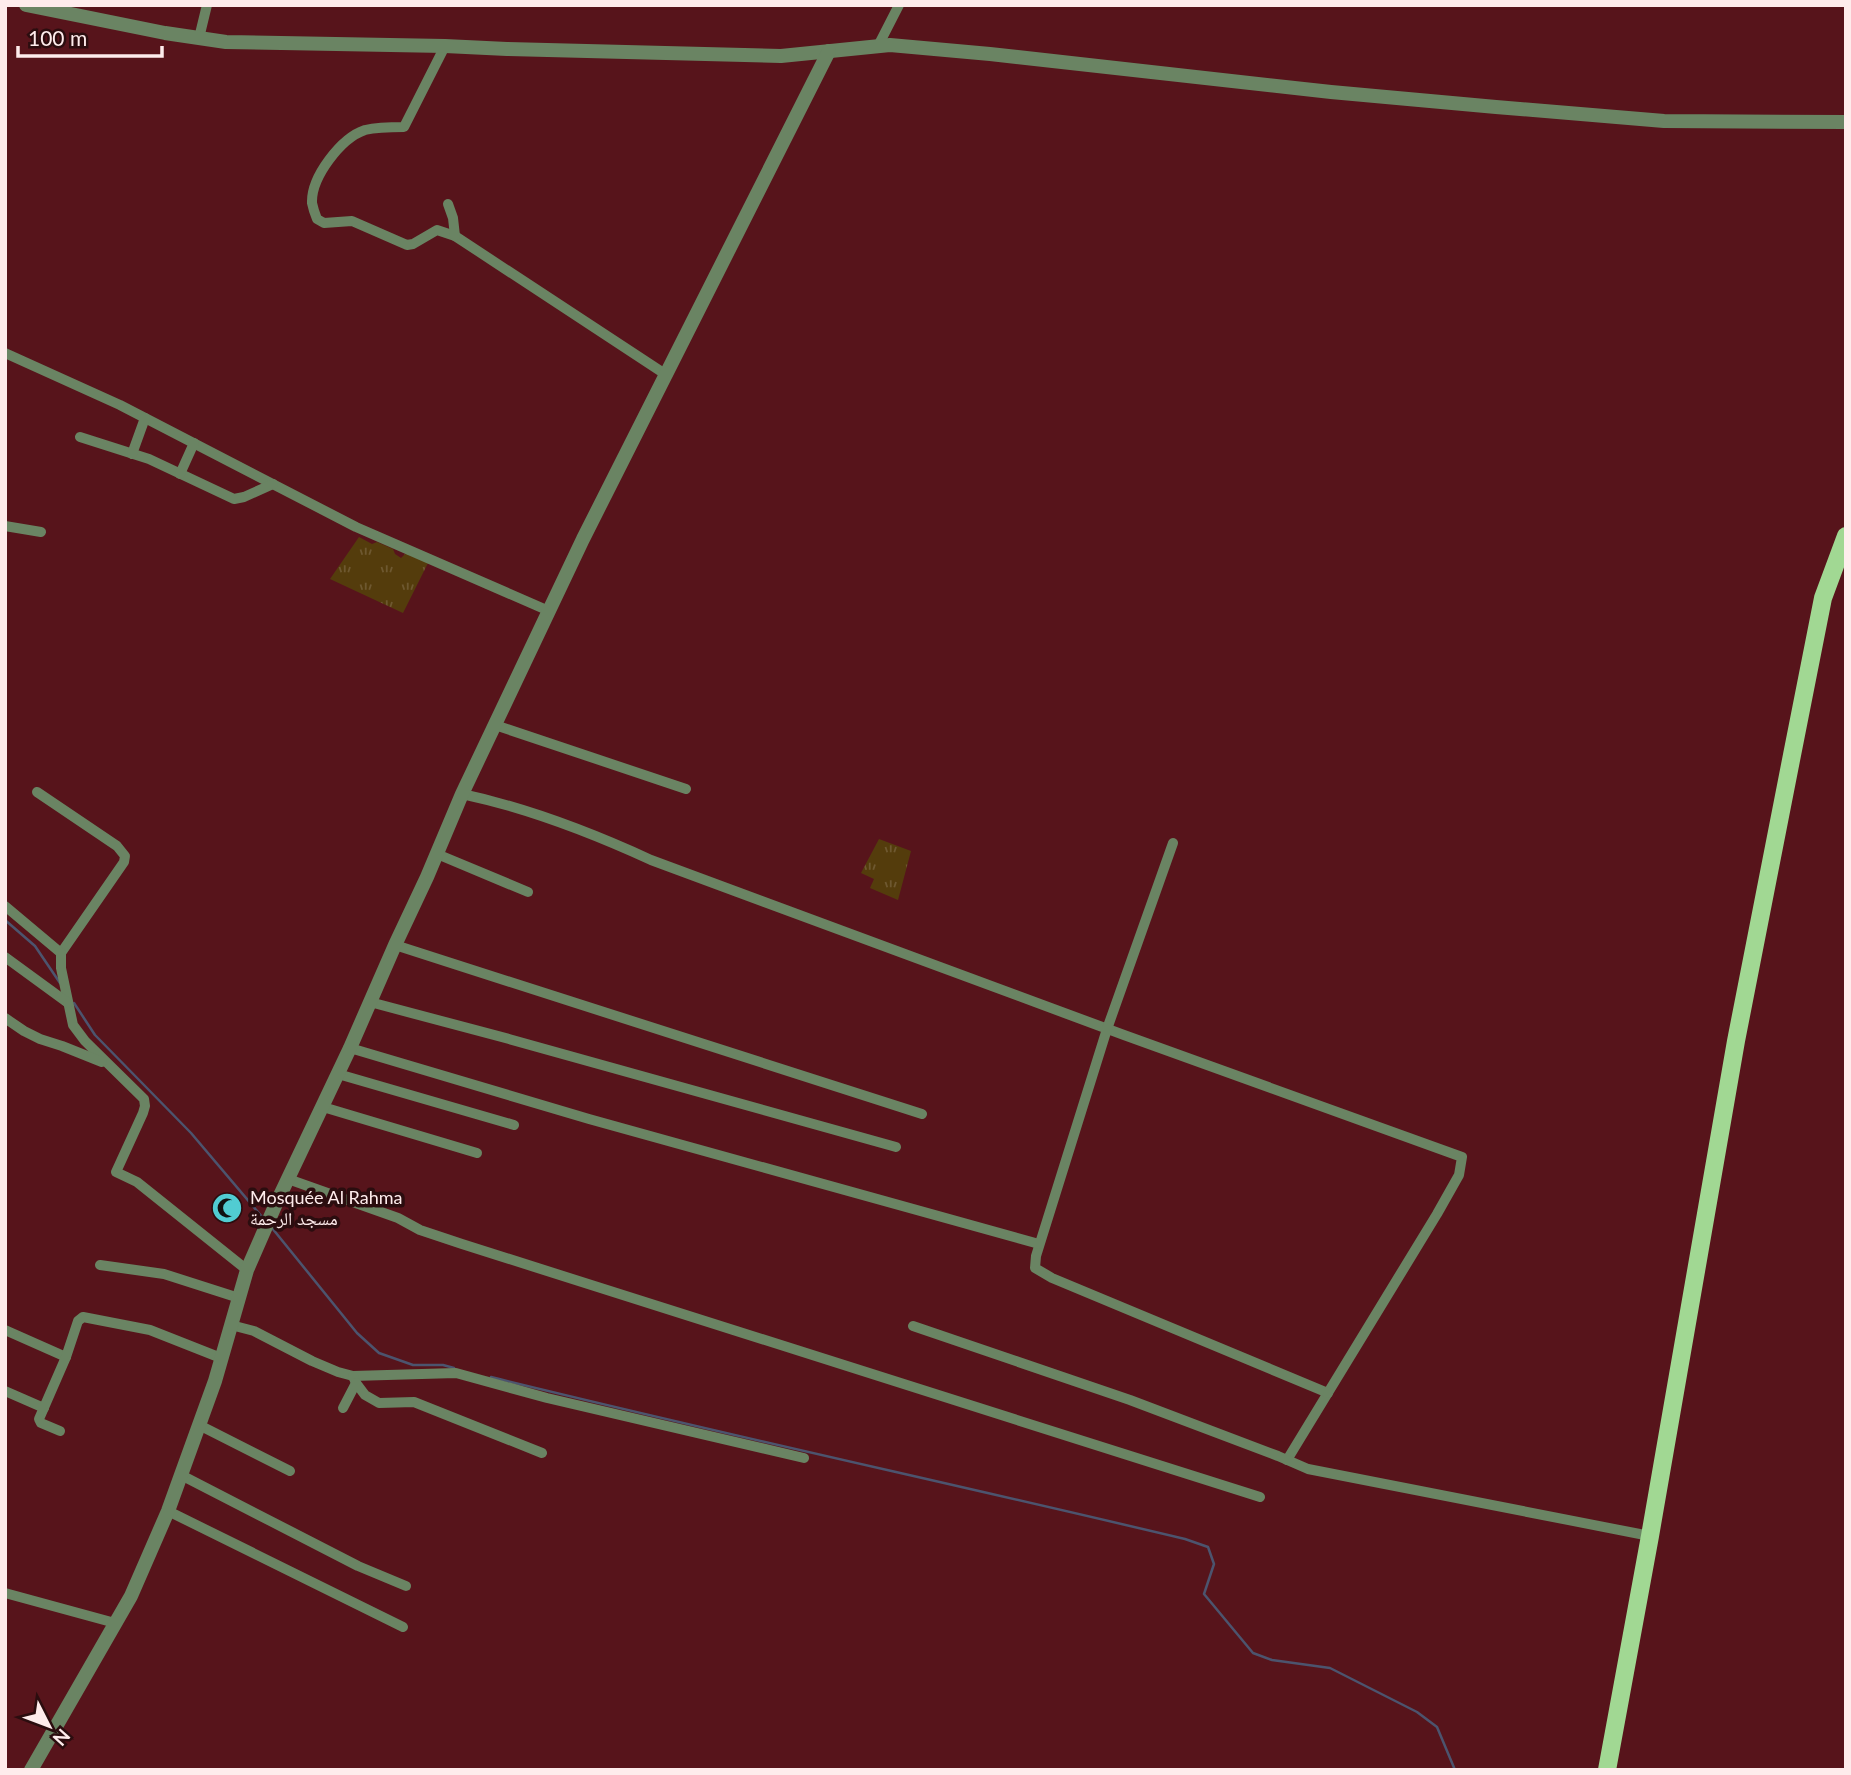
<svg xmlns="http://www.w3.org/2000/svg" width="1851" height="1775" font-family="Lato,'Noto Naskh Arabic',sans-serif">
  <defs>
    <pattern id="grass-tufts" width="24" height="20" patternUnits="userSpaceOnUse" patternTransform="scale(1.75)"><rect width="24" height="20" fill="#543c0c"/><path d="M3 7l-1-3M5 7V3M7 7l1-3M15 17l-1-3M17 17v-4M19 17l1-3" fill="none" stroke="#6e5830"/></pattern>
  </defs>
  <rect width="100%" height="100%" fill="#57141b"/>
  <g fill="url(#grass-tufts)">
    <polygon points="359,537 372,544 377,542 393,549 395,554 401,558 406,553 428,563 403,613 330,579"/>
    <polygon points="879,839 911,851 898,900 870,888 874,879 861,873"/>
  </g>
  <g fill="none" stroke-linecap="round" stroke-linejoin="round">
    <g stroke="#4c546e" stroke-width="2.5">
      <polyline points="5,920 35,946 60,983"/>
      <polyline points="74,1003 95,1035 191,1133 263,1218"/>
      <polyline points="272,1228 357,1333 379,1353 413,1365 443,1365 454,1368"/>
      <path d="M491,1377C722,1434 954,1484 1185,1539L1208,1547L1214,1564L1204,1594L1253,1653L1272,1660L1330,1668L1417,1712L1437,1727L1455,1770"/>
    </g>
    <g stroke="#6a8463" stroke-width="10">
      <polyline points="199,38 207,5"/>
      <path d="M445,46L404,127C391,127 378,127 365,130C341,138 311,177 312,203C313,208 315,214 317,219L324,223L352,221L407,245L413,244L437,230L455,236L665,374"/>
      <polyline points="878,46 899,5"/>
      <polyline points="448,204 453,218 455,236"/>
      <polyline points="5,353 120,405 356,527 549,611"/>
      <polyline points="80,437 149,459 234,499 244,497 273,484"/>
      <polyline points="132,454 145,418"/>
      <polyline points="180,474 194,443"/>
      <polyline points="5,526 41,532"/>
      <polyline points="495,725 686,789"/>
      <polyline points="37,792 117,846 125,856 124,862 61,953"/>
      <path d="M462,794C528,808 590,832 651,860L1124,1035L1462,1157L1459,1175L1437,1214L1287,1460"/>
      <polyline points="1173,843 1107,1029 1036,1256 1035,1268 1052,1278 1328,1393"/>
      <polyline points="437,854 528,892"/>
      <polyline points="5,906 61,953 61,968 73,1025 85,1041 144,1099 145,1106 143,1113 116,1172 137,1182 247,1270"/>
      <polyline points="395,945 922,1114"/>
      <polyline points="5,957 68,1003"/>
      <polyline points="370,1002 509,1039 896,1147"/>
      <polyline points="5,1018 24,1031 40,1039 62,1046 102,1062"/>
      <polyline points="350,1048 589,1119 1039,1244"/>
      <polyline points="338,1074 514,1125"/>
      <polyline points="323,1107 477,1153"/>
      <polyline points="288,1179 398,1218 420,1230 462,1244 1260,1497"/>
      <polyline points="100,1265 164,1274 239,1298"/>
      <polyline points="231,1325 254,1331 312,1361 338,1372 353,1376 456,1373 547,1398 804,1458"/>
      <polyline points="913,1326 1130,1400 1278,1456 1308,1469 1650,1536"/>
      <polyline points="5,1330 66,1357"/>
      <polyline points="353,1376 356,1383 365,1395 379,1403 414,1402 542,1453"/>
      <polyline points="5,1391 44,1408"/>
      <polyline points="343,1408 356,1383"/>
      <polyline points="199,1425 290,1471"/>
      <polyline points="60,1431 41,1423 39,1419 66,1357 78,1321 83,1317 150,1330 221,1358"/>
      <polyline points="181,1475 358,1566 406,1586"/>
      <polyline points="168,1511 403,1627"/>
      <polyline points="5,1593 115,1623"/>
    </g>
    <g stroke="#6a8463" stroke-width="14">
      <polyline points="26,5 165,33 226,42 445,46 507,49 781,56 890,45 990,54 1331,92 1496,107 1664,121 1846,122"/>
      <polyline points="31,1770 131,1596 168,1511 181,1475 215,1381 247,1270 275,1206 350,1048 395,945 427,877 462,794 583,539 829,51"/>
    </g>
    <polyline stroke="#a1d893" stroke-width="18" points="1607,1770 1650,1536 1736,1041 1792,755 1823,598 1846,536"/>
  </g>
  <defs>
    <g id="mosque-disc" transform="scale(1.575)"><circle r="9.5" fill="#51ccd2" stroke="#2b0d0f"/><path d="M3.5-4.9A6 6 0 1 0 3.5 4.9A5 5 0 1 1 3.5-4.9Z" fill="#111"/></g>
  </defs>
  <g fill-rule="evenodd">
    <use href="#mosque-disc" x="227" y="1208"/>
  </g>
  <g text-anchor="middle" stroke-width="7" stroke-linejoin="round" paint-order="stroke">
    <g font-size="18" fill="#feecec" stroke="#2b0d0f" text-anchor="start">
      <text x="250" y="1204">Mosquée Al Rahma<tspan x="250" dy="21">مسجد الرحمة</tspan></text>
    </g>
  </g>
  <rect width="1851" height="1775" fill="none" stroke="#feecec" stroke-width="14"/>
  <g transform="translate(49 1726) rotate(132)" stroke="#2b0d0f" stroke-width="5" paint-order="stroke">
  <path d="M0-5L12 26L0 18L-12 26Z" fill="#feecec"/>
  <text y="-10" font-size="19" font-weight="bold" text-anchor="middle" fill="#feecec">N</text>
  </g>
  <path d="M18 46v10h144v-10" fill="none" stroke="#feecec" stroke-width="3.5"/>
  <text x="28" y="46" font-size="21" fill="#feecec" stroke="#2b0d0f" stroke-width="5" paint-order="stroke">100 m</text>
</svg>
